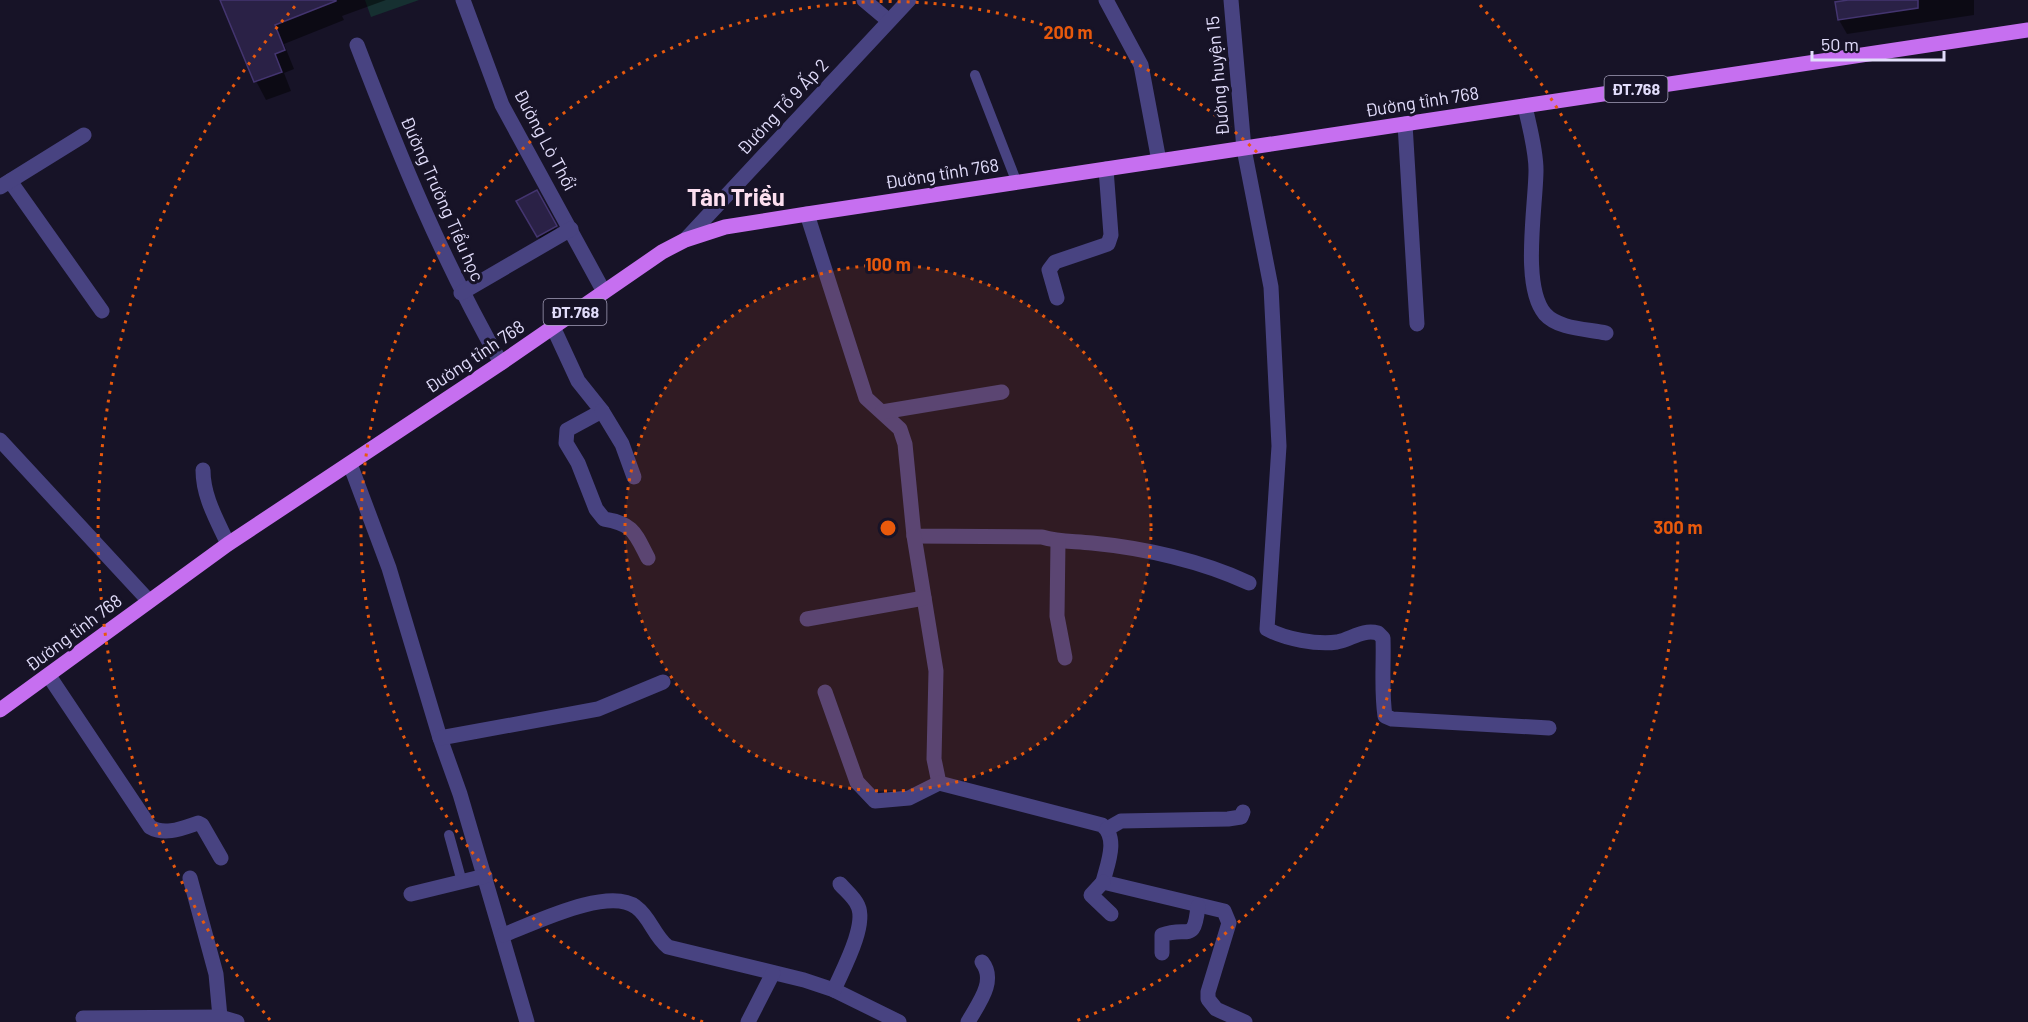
<svg xmlns="http://www.w3.org/2000/svg" width="2028" height="1022" font-family="Barlow,sans-serif">
  <rect width="100%" height="100%" fill="#171327"/>
  <polygon fill="#163031" points="365,0 419,0 371,17"/>
  <g fill="#0007">
    <polygon points="222,0 386,0 342,16 344,20 284,44 294,69 284,73 291,91 266,100 256,81"/>
    <polygon points="1856,0 1974,0 1974,15 1847,34 1839,20 1836,4"/>
    <polygon points="536,192 561,236 544,246 519,202"/>
  </g>
  <g fill="#2a2146" stroke="#443570" stroke-width="1.5">
    <polygon points="220,0 336,0 336,1 275,25 285,50 275,54 282,72 254,82"/>
    <polygon points="1848,0 1918,0 1918,8 1838,20 1835,2"/>
    <polygon points="537,190 557,226 537,237 516,201"/>
  </g>
  <g fill="none" stroke-linecap="round" stroke-linejoin="round">
    <g stroke="#484381" stroke-width="10">
      <polyline points="975,75 1017,183"/>
      <polyline points="449,835 462,882"/>
    </g>
    <g stroke="#484381" stroke-width="15">
      <polyline points="463,0 502,105 604,292"/>
      <polyline points="864,0 889,21"/>
      <polyline points="1106,0 1141,65 1159,161"/>
      <path d="M357,45C400,157 441,258 501,363"/>
      <path d="M1525,106C1529,126 1536,149 1536,170C1536,205 1521,286 1545,314C1558,329 1588,329 1606,333"/>
      <polyline points="1405,124 1417,324"/>
      <path d="M1244,149L1271,287L1279,446L1267,629C1285,639 1317,645 1337,642C1352,639 1362,629 1378,633L1383,638C1384,664 1381,689 1385,716L1392,719L1549,728"/>
      <polyline points="10,181 102,311"/>
      <polyline points="0,187 84,135"/>
      <path d="M807,214L866,398L900,429L905,444L914,536L1042,537C1059,542 1075,541 1092,543C1144,548 1202,561 1249,583"/>
      <polyline points="685,240 909,0"/>
      <polyline points="461,293 571,229"/>
      <polyline points="1057,298 1049,270 1055,262 1108,244 1111,235 1106,169"/>
      <path d="M553,327L578,381L602,411L567,430L566,443L578,463L596,509L604,519C634,524 635,533 648,558"/>
      <polyline points="602,411 622,444 634,477"/>
      <polyline points="882,412 1002,392"/>
      <polyline points="0,440 149,601"/>
      <polyline points="350,464 389,568 440,738 460,794 527,1022"/>
      <path d="M203,470C203,497 217,520 228,544"/>
      <path d="M914,536L936,671L934,759L939,783L1102,825C1119,838 1107,865 1103,882L1224,911L1229,923L1208,992V999L1216,1009L1245,1022"/>
      <polyline points="1058,542 1057,616 1065,658"/>
      <polyline points="807,619 924,598"/>
      <path d="M49,676L150,827C165,836 183,828 198,823L202,825L221,858"/>
      <polyline points="825,692 857,782 875,801 909,798 939,783"/>
      <polyline points="440,738 598,709 663,682"/>
      <polyline points="1107,829 1121,821 1228,819 1241,817 1243,812"/>
      <polyline points="190,878 216,974 220,1017"/>
      <polyline points="1103,882 1091,895 1111,914"/>
      <polyline points="411,894 485,876"/>
      <path d="M503,935C533,924 608,886 636,907C650,917 654,936 668,947L804,980L834,990L899,1022"/>
      <path d="M1162,953V935C1188,925 1194,945 1198,906"/>
      <path d="M834,990C842,971 867,926 858,906C855,898 846,891 840,884"/>
      <polyline points="83,1018 220,1017 237,1022"/>
      <polyline points="748,1022 773,973"/>
      <path d="M968,1022C978,1004 997,981 982,962"/>
    </g>
    <polyline stroke="#484381" stroke-width="15" points="1231,0 1244,149"/>
    <polyline stroke="#c66ff0" stroke-width="15" points="0,710 228,544 501,363 662,252 685,240 725,227 807,214 2028,30"/>
  </g>
  <circle cx="888" cy="528" r="263" fill="#e8590c" fill-opacity=".12"/>
  <g fill="none" stroke="#e8590c" stroke-width="3" stroke-dasharray="3 6">
    <circle cx="888" cy="528" r="263"/>
    <path d="M703 1022A527 527 0 1 1 1073 1022"/>
    <path d="M270 1020A790 790 0 0 1 296 5M1480 5A790 790 0 0 1 1506 1020"/>
  </g>
  <g text-anchor="middle" stroke-width="6" stroke-linejoin="round" paint-order="stroke">
    <g fill="#171327" stroke="#a5a0bb" stroke-width="1.5">
      <rect x="1604.5" y="76" width="63" height="26" rx="4.5"/>
      <rect x="543.5" y="299" width="63" height="26" rx="4.5"/>
    </g>
    <g font-size="16" font-weight="bold" fill="#e2ddfb">
      <text x="1636" y="95">ĐT.768</text>
      <text x="575" y="318">ĐT.768</text>
    </g>
    <g font-size="18" fill="#e2ddfb" stroke="#171327">
      <text transform="translate(1218 76) rotate(-95)" y="6">Đường huyện 15</text>
      <text transform="translate(1422 102) rotate(-9)" y="6">Đường tỉnh 768</text>
      <text transform="translate(783 107) rotate(-47)" y="6">Đường Tổ 9 Ấp 2</text>
      <text transform="translate(545 140) rotate(62)" y="6">Đường Lò Thổi</text>
      <text transform="translate(942 174) rotate(-9)" y="6">Đường tỉnh 768</text>
      <text transform="translate(442 199) rotate(66)" y="6">Đường Trường Tiểu học</text>
      <text transform="translate(475 357) rotate(-34)" y="6">Đường tỉnh 768</text>
      <text transform="translate(74 633) rotate(-37)" y="6">Đường tỉnh 768</text>
    </g>
    <g font-size="24" font-weight="bold" fill="#fcdff0" stroke="#171327">
      <text x="736" y="206">Tân Triều</text>
    </g>
  </g>
  <circle cx="888" cy="528" r="9" fill="#e8590c" stroke="#171327" stroke-width="3"/>
  <g font-size="18" text-anchor="middle" font-weight="bold" fill="#e8590c" stroke="#171327" stroke-width="6" stroke-linejoin="round" paint-order="stroke">
    <text x="1068" y="39">200 m</text>
    <text x="888" y="271">100 m</text>
    <text x="1678" y="534">300 m</text>
  </g>
  <path d="M1812 51v9h132v-9" fill="none" stroke="#e2ddfb" stroke-width="3"/>
  <text x="1821" y="51" font-size="18" fill="#e2ddfb" stroke="#171327" stroke-width="4.5" paint-order="stroke">50 m</text>
</svg>
